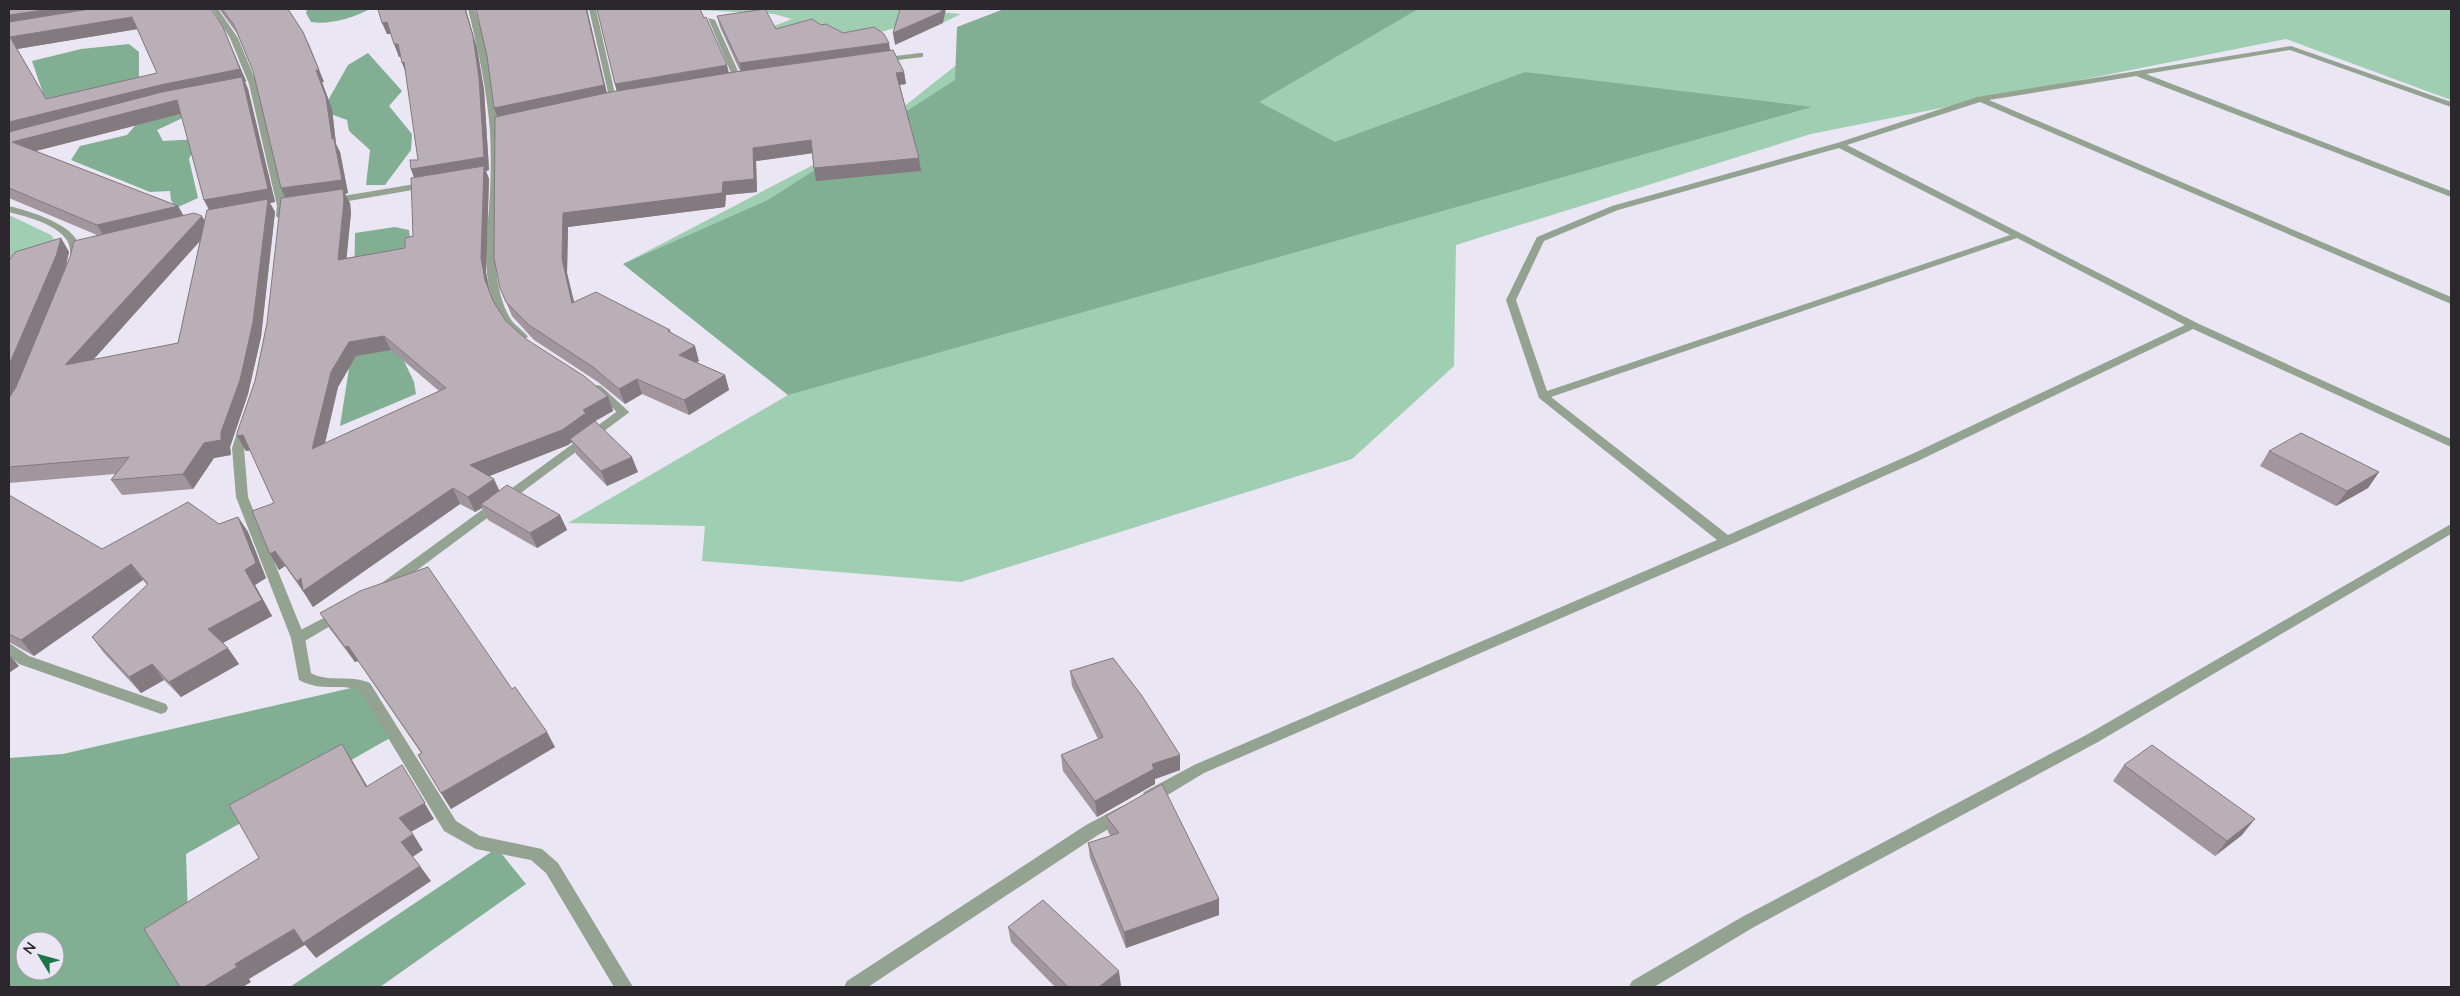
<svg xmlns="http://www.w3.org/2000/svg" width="2460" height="996" font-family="Lato,sans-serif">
  <rect width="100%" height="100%" fill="#ebe6f3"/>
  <g fill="#a0ceb2">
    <polygon points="679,9 905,9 961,14 936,26 906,25 859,38 793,33 771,27 792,19 774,14"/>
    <polygon points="1059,9 2451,9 2451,100 2286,39 1811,134 1456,245 1454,366 1352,459 961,582 702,561 705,526 568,523 788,395 623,264 863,139 1003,28"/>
    <polygon points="9,215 51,235 59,246 9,267"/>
  </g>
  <g fill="#82af94" fill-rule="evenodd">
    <path d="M307,9H370C353,18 330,25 311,22L306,13Z"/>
    <polygon points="1004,9 1418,9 1259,102 1335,142 1525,72 1812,107 788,395 623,264 768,200 955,80 957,27"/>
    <polygon points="129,44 139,52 139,77 46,102 32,61 81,49"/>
    <polygon points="368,53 402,91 389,106 412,134 411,150 385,185 366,185 370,150 349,131 347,120 322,111 348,65"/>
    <polygon points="154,104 189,115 157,130 163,141 199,139 189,159 198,198 176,208 171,200 170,191 150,192 71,160 80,146 127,135"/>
    <polygon points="395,227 409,230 410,240 398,348 414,382 416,394 340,426 353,343 355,233"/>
    <path d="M360,686L390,738L186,854L189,949L216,987H9V758L63,754ZM25,941H55V971H25Z"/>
    <polygon points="497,848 526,884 380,987 290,987"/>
  </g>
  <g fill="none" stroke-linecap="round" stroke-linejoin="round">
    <g fill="#94a292" fill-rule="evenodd">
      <polygon points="623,409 629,412 627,414 389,591 379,591 377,588 379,585 619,410"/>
      <polygon points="339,610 344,612 346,615 344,618 303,642 293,642 291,638 293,634"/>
      <polygon points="9,643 29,656 166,704 168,708 166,712 161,714 19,664 9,655"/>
    </g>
    <g fill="#94a292" fill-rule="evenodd">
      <polygon points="212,9 218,9 238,38 257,84 287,206 284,218 278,218 276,216 277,206 249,84 230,38"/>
      <path d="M468,9H475C490,56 498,106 499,155C500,203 484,280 512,321C517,327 524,331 528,337L523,340L519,339C509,329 500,320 494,306C481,271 488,229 490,193C491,173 491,152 490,132C487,89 478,50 468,9Z"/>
      <polygon points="589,9 596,9 617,103 610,101"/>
      <polygon points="708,18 715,20 742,80 741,82 734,80"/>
      <path d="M2291,46L2451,102V107L2290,50L2146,74L2451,191V197L2136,76L1989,100L2451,297V304L1980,102L1847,145L2197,323L2451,439V447L2193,329L1920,460L1732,544L1204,773L1156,802L1150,803L1144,802L1142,797L1144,792L1194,765L1717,540L1539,398L1506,300L1537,237L1612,206L1837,143L1977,97ZM1839,148L2010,235L1547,391L1516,300L1544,241L1618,210ZM2017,238L2185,325L1912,454L1728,535L1551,397Z"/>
      <polygon points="920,53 923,53 923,57 880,62 876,60 880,58"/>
      <polygon points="427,182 432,185 430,187 331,204 326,201 331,198"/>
      <path d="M9,206C29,211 91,228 78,258H72C69,252 71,245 66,239C54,223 27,217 9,212Z"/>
      <polygon points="597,385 601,386 627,410 629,412 627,414 619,414 593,390 591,388"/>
      <path d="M245,423L251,427L244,448L248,497L305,638L311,673C328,683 349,674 370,683L456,821L480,836L542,849L558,863L633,987H614L546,873L531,860L476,849L444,831L360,691C341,682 323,693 299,680L291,638L236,497L232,448L239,427Z"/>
      <polygon points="1122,806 1128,808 1130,813 1128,818 1098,835 868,987 844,987 847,981 1086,825"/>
    </g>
    <polygon fill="#94a292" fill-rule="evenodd" points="2451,524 2451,534 2098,742 1754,927 1654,987 1629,987 1632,981 1742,917 2088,734"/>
  </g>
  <g fill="#a1969d" fill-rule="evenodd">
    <path d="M9,9L223,27L228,39L246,81L245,82L248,89L275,202L270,203L275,212L261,337L248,394L230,447L231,455L214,458L193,489L122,495L111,480L115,474L9,483V261L61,238L69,252L66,267L70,257L97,235L9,198ZM137,29L157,73L46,99L17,49ZM181,114L204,200L209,209L205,220L183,215L178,206L36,151ZM200,240L178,343L93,360Z"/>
    <path d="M219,9H288L309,44L324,82H322L332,109L336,144L340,152L348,193L345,194L350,203L351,213L346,258L405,248L413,236L414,178L411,169L418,160L406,73L400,56L399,57L391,34H387L378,9H467L466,10L477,48L484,90L489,170L486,171L489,179L486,272L490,294L494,302L506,321L526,339L608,396L613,411L595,421L638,472L607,486L576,454L572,442L568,445L489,476L499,491L560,515L567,530L537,548L488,520L482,508L475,512L460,504L313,607L304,593L285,566L279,570L270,554L274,503L250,450L246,451L237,436L255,381L267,323L285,197L281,188L253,71L238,35ZM391,350L439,391L325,443L338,387L356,356Z"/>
    <polygon points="587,9 607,93 617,91 615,84 740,71 720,27 717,16 776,29 821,25 890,51 904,72 906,84 900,85 921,171 816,181 814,168 812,153 756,161 757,192 726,195 725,207 568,227 567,273 574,303 670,330 671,333 699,361 696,362 725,375 729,390 689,415 642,394 625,404 598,382 534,340 512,316 500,288 497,117 494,108 487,56"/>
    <polygon points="2269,451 2379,472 2368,488 2336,506 2260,466"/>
    <polygon points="9,495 102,549 219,524 238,517 248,532 266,578 255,585 272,616 223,643 239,664 181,697 164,680 141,693 104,653 92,637 147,585 143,580 34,656 9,642"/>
    <polygon points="320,613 512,689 555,747 451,809 418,755 421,753 358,661 355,662 330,629"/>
    <polygon points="1070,671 1180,755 1180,770 1155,779 1155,784 1097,817 1063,771 1061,755 1098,739 1072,686"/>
    <polygon points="2124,765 2242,835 2215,856 2113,781"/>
    <polygon points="1106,816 1219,899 1219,915 1126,948 1090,858 1088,843 1111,836 1108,832"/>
    <polygon points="1008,927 1121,986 1120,987 1055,987 1011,942"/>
  </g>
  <g fill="#837a80">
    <polygon points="50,9 136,9 9,28 9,15"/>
    <polygon points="465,9 467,9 466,10 477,48 484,90 489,170 486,171 489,179 486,272 490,294 416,182 411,169 484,157"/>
    <polygon points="586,9 587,9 608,98 499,121 494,108"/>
    <polygon points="942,9 946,9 943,23 895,45 893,33"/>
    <polygon points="132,17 138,29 17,49 53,111 160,85 223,27 228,39 246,81 245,82 248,89 275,202 270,203 275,212 261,337 248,394 230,447 231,455 214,458 193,489 183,474 211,214 204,200 243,82 9,137 10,37"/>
    <polygon points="387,22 392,34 387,34 382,23"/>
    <polygon points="303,32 324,82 322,82 332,109 336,144 340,152 348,193 345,194 350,203 351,213 345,274 287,202 281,188 332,139"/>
    <polygon points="889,43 891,55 742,75 739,63"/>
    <polygon points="394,44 398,44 402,56 399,57"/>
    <polygon points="404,62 407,75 402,63"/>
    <polygon points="727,65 730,77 618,96 615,84"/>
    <polygon points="904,72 906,84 898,85 896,73"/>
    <polygon points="177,100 184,113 20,155 12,142"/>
    <polygon points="811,140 814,153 756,161 757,192 726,195 725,207 568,227 567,273 578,318 572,303 562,259 563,213 723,182 753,148"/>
    <polygon points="919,158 921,171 816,181 814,168"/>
    <polygon points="178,206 186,220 106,239 97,225"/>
    <polygon points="202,216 210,230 75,380 65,365"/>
    <polygon points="61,238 69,252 65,269 9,405 9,365"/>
    <polygon points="384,336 391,350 356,356 338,387 320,464 312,449 331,372 349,342"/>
    <polygon points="695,346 699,361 684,370 679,355"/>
    <polygon points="725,375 729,390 689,415 684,400"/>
    <polygon points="637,379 642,394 625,404 619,389"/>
    <polygon points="608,396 613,411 590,424 570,439 572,442 568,445 477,481 470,465 583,410"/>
    <polygon points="243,435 252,450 246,451 237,436"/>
    <polygon points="632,457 638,472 607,486 601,471"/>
    <polygon points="2379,472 2368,488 2336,506 2347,491"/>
    <polygon points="494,479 501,494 481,504 482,508 475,512 468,497"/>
    <polygon points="453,488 460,504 313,607 297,581"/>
    <polygon points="560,515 567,530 537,548 530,533"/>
    <polygon points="238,517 248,532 266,578 255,585 272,616 219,645 208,629 245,570"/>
    <polygon points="275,551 285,566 279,570 270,554"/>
    <polygon points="131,564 143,580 34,656 21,640"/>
    <polygon points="348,646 358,661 355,662 345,647"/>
    <polygon points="228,648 239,664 181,697 169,682"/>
    <polygon points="9,654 19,666 9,673"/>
    <polygon points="152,664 164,680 141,693 129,677"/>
    <polygon points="547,732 555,747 451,809 441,793"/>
    <polygon points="342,744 352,760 377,803 366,787"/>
    <polygon points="1180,755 1180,770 1155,779 1155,784 1097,817 1095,801 1152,764"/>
    <polygon points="402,765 434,819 409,833 399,818"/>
    <polygon points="2255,819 2242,835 2215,856 2227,841"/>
    <polygon points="413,834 423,850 411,858 401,842"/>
    <polygon points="420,866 431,881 316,958 305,945 249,979 251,982 243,987 204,987 235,964 294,929"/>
    <polygon points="1219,899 1219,915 1126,948 1124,932"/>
    <polygon points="1119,971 1121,986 1120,987 1099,987"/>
  </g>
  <g fill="#bbafb7" stroke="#837a80" fill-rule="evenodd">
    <polygon points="9,9 50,9 9,15"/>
    <path d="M90,9H211L223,27L240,69L160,85L9,122V22ZM132,17L157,73L46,99L10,37Z"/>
    <polygon points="222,9 288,9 303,32 319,70 316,70 326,97 332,139 334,139 342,180 281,188 253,71 234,25"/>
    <polygon points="378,9 465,9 473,36 479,78 484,157 411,169 410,160 418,160 404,62 402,63 398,44 394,44 387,22 382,23"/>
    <polygon points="476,9 586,9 604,85 494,108 487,56"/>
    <polygon points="597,9 700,9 704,18 706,17 727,65 615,84"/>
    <polygon points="765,9 776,29 812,19 821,25 826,24 843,33 874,27 884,34 889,43 739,63 717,16"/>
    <polygon points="900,9 942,9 941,12 893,33"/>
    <polygon points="893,50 904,72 896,73 919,158 814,168 811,140 753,148 754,179 723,182 722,193 563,213 562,259 572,303 596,292 670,330 668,331 695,346 679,355 725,375 684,400 637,379 619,389 593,367 529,325 506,302 500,288 494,258 495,117 611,92 735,72"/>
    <polygon points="242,77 268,189 204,200 177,100 12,142 178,206 97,225 9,188 9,132 162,92"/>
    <path d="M484,166L481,258L485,280L493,301L506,321L526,339L584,376L608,396L583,410L586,413L562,430L470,465L494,479L468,497L453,488L303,591L301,578L297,581L275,551L270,554L252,511L274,503L243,435L237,436V433L255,381L267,323L281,198L343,189L344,200L338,260L405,248V238L413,236L411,178ZM384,336L446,388L312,449L331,372L349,342Z"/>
    <polygon points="268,199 253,322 240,380 221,432 221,440 204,443 183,474 111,480 129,457 9,467 9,398 16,387 70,257 74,241 194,213 202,216 65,365 178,343 207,210"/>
    <polygon points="61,238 56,256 9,365 9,261 15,252"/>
    <polygon points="595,421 632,457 601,471 570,439"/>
    <polygon points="2301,433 2379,472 2347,491 2269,451"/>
    <polygon points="507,485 560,515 530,533 481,504"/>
    <polygon points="9,495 102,549 188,502 219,524 238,517 256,563 245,570 262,600 208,629 228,648 169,682 152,664 129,677 92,637 148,584 131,564 21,640 9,634"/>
    <polygon points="428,567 512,689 515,687 547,732 441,793 418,755 422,753 348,646 345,647 320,613 360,591"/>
    <polygon points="1113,658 1142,696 1180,755 1152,764 1154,769 1095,801 1061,755 1103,737 1070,671"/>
    <polygon points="342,744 366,787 402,765 425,803 399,818 413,834 401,842 420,866 303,943 294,929 235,964 237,967 204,987 180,987 144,929 259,858 229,805"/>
    <polygon points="2152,745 2255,819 2227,841 2124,765"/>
    <polygon points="1162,784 1219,899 1124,932 1088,843 1119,833 1106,816"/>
    <polygon points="1043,900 1119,971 1099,987 1068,987 1008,927"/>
  </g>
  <rect width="2460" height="996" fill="none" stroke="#2a282d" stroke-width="20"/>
  <g transform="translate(40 956) rotate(307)"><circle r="24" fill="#ebe6f3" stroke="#9e9aa4"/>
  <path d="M0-4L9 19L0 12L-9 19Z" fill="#1c7549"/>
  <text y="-8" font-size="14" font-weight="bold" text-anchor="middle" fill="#2a282d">N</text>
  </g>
</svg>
